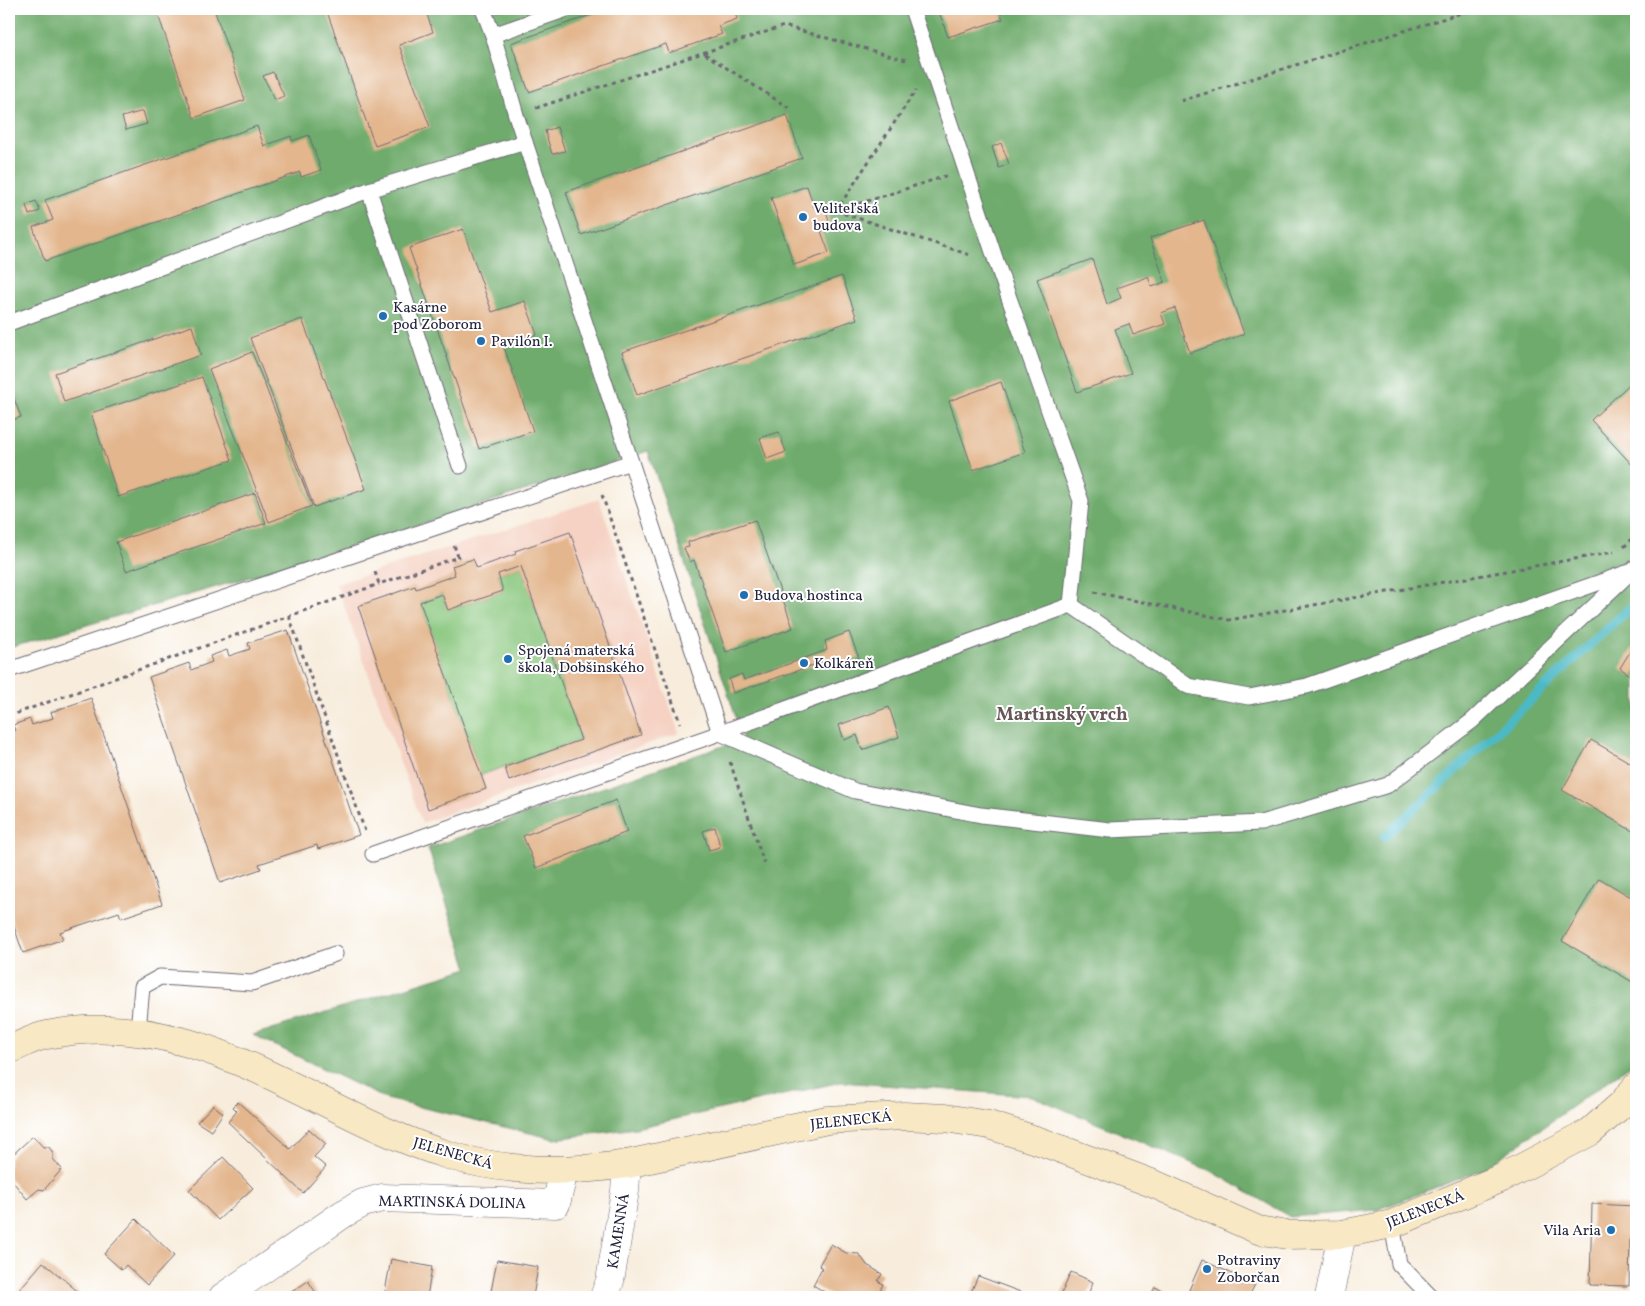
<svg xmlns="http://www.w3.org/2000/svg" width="1645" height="1306" font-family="Vollkorn,serif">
  <rect width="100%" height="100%" fill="#fff"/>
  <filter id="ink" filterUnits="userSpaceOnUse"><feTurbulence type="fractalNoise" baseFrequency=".02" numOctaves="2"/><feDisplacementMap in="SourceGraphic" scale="10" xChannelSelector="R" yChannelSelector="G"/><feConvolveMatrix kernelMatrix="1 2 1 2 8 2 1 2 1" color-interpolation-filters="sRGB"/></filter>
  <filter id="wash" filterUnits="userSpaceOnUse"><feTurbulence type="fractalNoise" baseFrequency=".0096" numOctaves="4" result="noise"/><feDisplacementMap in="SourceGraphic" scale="20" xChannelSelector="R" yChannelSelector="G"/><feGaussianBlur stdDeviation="1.12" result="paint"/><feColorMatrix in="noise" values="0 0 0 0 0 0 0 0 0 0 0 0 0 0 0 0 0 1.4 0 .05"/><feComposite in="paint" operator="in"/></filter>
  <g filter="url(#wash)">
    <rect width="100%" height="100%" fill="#f8eddd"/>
    <polygon fill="#f5d2c3" points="599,499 679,733 422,823 336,584"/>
    <polygon fill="#88c67d" stroke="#55745c" points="521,566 581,740 481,775 420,602 442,594 448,610 503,591 498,574"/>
    <polygon fill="#6eab6c" stroke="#486654" points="9,9 1636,9 1636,1057 1632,1064 1484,1169 1377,1210 1290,1217 1213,1172 1032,1096 841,1082 636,1128 555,1139 386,1099 253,1035 468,968 428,848 743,739 648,451 325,555 9,648"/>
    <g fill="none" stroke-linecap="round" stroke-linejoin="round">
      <polyline stroke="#4cb9c6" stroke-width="9" points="1384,837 1636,602"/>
    </g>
    <g id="blocks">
      <g fill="#e3b68d">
        <polygon points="156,9 214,9 245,100 194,118"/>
        <polygon points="326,9 425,9 433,32 399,45 430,127 375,146"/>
        <polygon points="608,9 734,9 737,19 718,26 722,34 669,53 666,44 529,92 511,43"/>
        <polygon points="938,9 999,9 1003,19 948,37"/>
        <polygon points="273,72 284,96 275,100 263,76"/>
        <polygon points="143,111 147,124 126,130 122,117"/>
        <polygon points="787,115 802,158 581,235 566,192"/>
        <polygon points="257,126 264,146 291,136 292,141 309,135 321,170 301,177 300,172 45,261 33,227 53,220 45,200"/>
        <polygon points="557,127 565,151 552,154 545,131"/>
        <polygon points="1001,143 1009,164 999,168 992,147"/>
        <polygon points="807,186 814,207 824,204 831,227 821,231 829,253 794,265 771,198"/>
        <polygon points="36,201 40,211 29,215 26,205"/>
        <polygon points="1204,220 1244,334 1190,353 1175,308 1161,313 1165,324 1133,335 1129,324 1115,329 1131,373 1077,392 1037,279 1092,259 1107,304 1121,298 1117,288 1148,277 1152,287 1165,282 1150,238"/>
        <polygon points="463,229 492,312 525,301 537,335 504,347 533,431 479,449 409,248"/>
        <polygon points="842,276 857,319 637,395 622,352"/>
        <polygon points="302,319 366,489 314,507 250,338"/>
        <polygon points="192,326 201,355 64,402 55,373"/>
        <polygon points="252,352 312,506 269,522 209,369"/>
        <polygon points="202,377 232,460 118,497 91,413"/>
        <polygon points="1636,378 1636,469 1591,420"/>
        <polygon points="1001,382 1025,452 973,470 949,401"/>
        <polygon points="10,388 21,417 9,421 9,389"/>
        <polygon points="779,432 786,452 767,459 760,438"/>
        <polygon points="255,493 266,523 126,571 116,542"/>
        <polygon points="755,520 793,628 726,652 694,560 690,562 684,548 689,547 688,542"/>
        <polygon points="570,532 641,735 509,781 505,767 581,740 521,566 498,574 503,591 448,610 442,594 420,602 486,789 428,809 358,606 415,586 416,589 455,575 452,566 473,559 477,568 516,554 515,551"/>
        <polygon points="288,630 359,835 318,849 317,845 259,864 261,869 220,883 149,677 189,663 191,670 212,662 210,656 227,650 229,656 250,649 248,643"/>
        <polygon points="849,632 859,658 834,667 831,659 733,693 729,679 742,674 744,680 827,650 825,641"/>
        <polygon points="1636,642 1636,672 1633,677 1620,668"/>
        <polygon points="91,698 162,904 121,918 119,912 60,932 63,939 23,953 9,912 9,734 15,731 13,725 30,719 32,725 53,718 51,712"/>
        <polygon points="889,707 899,737 862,750 857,735 844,740 839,725"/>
        <polygon points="1591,740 1636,766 1636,833 1562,790"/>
        <polygon points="616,800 627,832 536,868 523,836"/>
        <polygon points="715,827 720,847 709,850 703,831"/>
        <polygon points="1599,878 1636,900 1636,984 1562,941"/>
        <polygon points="238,1102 290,1149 309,1129 326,1144 314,1157 326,1167 303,1193 228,1122 237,1111 233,1107"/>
        <polygon points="213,1105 223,1113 211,1131 197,1122"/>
        <polygon points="33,1136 43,1147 49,1147 53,1153 53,1159 62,1169 44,1190 39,1189 27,1199 9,1177 9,1158"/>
        <polygon points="223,1157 253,1188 218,1220 189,1190"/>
        <polygon points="1592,1204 1636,1206 1635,1239 1630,1239 1629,1286 1590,1285"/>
        <polygon points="136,1219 174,1256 147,1285 126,1265 122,1270 104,1254"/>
        <polygon points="831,1244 846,1253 859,1254 867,1265 882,1274 878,1281 883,1284 877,1297 833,1297 813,1285 822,1268 819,1265"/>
        <polygon points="391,1259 432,1267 427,1297 384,1297"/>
        <polygon points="497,1260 538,1267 533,1297 490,1297"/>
        <polygon points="1202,1260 1255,1284 1249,1297 1186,1297"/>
        <polygon points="43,1262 82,1295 80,1297 13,1297"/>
        <polygon points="1071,1272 1093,1282 1087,1297 1060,1297"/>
        <polygon points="978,1276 1023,1293 1021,1297 969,1297"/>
        <polygon points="308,1281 319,1297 284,1297"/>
        <polygon points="1155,1287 1171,1294 1170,1297 1150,1297"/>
      </g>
    </g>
  </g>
  <g filter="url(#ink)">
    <use href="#blocks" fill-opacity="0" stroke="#6d6974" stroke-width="1"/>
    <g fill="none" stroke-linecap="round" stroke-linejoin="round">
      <g stroke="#6d6974" stroke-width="17">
        <g id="lane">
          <polyline points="483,9 493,35 516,115 631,462"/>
          <polyline points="912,9 997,264 1081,501 1071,605"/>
          <polyline points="493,35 567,9"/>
          <polyline points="9,323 369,190"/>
          <polyline points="460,466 369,190 525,142"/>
          <polyline points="9,670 631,462 720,733 855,791 981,815 1110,830 1261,823 1388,785 1472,721 1636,567"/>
          <polyline points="373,854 720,733 1071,605 1188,686 1249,697 1307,686 1626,573"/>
          <polyline points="138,1030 142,987 160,977 252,983 335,954"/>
          <polyline points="1392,1224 1399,1264 1431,1297"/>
        </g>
      </g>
      <g stroke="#6d6974" stroke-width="29">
        <g id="street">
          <polyline points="223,1297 343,1214 363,1203 382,1198 556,1204 564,1171"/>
          <polyline points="604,1297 610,1281 625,1191 627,1164"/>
          <polyline points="1329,1297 1342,1234"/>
        </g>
      </g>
      <g stroke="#6d6974" stroke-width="29">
        <path id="secondary" d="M9,1050C21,1045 34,1037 47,1035C196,1003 314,1114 448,1155C507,1173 567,1173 627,1164L827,1120L904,1116L945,1118L989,1125L1042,1142L1154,1184L1258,1230L1287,1235L1342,1234L1392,1224L1502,1178L1590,1132L1621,1105L1636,1087"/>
      </g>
      <g stroke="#6d6974" stroke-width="3" stroke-dasharray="4 4" stroke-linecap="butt">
        <polyline points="705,54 789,108"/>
        <polyline points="1181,101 1474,9"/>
        <polyline points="536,108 784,26 906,60"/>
        <polyline points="836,211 916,90"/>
        <polyline points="836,211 970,255"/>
        <polyline points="836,211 946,176"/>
        <polyline points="602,495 680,723"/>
        <polyline points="1624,547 1636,535"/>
        <polyline points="375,572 379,584 458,557 454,545"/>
        <polyline points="1094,592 1229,620 1614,552"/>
        <polyline points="289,616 366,834"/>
        <polyline points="9,716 379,584"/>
        <polyline points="730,762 764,863"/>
      </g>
      <use href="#lane" stroke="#fff" stroke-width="15"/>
      <use href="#street" stroke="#fff" stroke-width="28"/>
      <use href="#secondary" stroke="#f8e8c3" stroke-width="28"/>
    </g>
  </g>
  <g fill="#1f6fb2" stroke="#fff" stroke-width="2">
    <circle cx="803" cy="217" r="5"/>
    <circle cx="383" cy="316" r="5"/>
    <circle cx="481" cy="341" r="5"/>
    <circle cx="744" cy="595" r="5"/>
    <circle cx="508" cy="659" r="5"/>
    <circle cx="804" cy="663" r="5"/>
    <circle cx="1611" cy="1230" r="5"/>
    <circle cx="1207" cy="1269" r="5"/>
  </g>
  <g text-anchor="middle" stroke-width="4" stroke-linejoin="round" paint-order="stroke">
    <g font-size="15" fill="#22223b" stroke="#fff" text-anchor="start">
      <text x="813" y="213">Veliteľská<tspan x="813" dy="17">budova</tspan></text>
      <text x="393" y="312">Kasárne<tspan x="393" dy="17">pod Zoborom</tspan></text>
      <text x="491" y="346">Pavilón I.</text>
      <text x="754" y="600">Budova hostinca</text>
      <text x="518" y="655">Spojená materská<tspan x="518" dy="17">škola, Dobšinského</tspan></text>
      <text x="814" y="668">Kolkáreň</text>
      <text x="1601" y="1235" text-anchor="end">Vila Aria</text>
      <text x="1217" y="1265">Potraviny<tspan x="1217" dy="17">Zoborčan</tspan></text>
    </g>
    <g font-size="15" fill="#22223b" stroke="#fff">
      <text transform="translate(851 1120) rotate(-6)" y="5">JELENECKÁ</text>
      <text transform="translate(453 1153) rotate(16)" y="5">JELENECKÁ</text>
      <text transform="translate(452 1202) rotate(1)" y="5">MARTINSKÁ DOLINA</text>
      <text transform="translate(1425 1209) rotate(-21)" y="5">JELENECKÁ</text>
      <text transform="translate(618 1231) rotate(-81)" y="5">KAMENNÁ</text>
    </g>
    <g font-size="18" font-weight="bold" fill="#665658" stroke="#fff">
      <text x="1062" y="720">Martinský vrch</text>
    </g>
  </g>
  <rect width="1645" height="1306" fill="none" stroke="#fff" stroke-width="30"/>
</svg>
